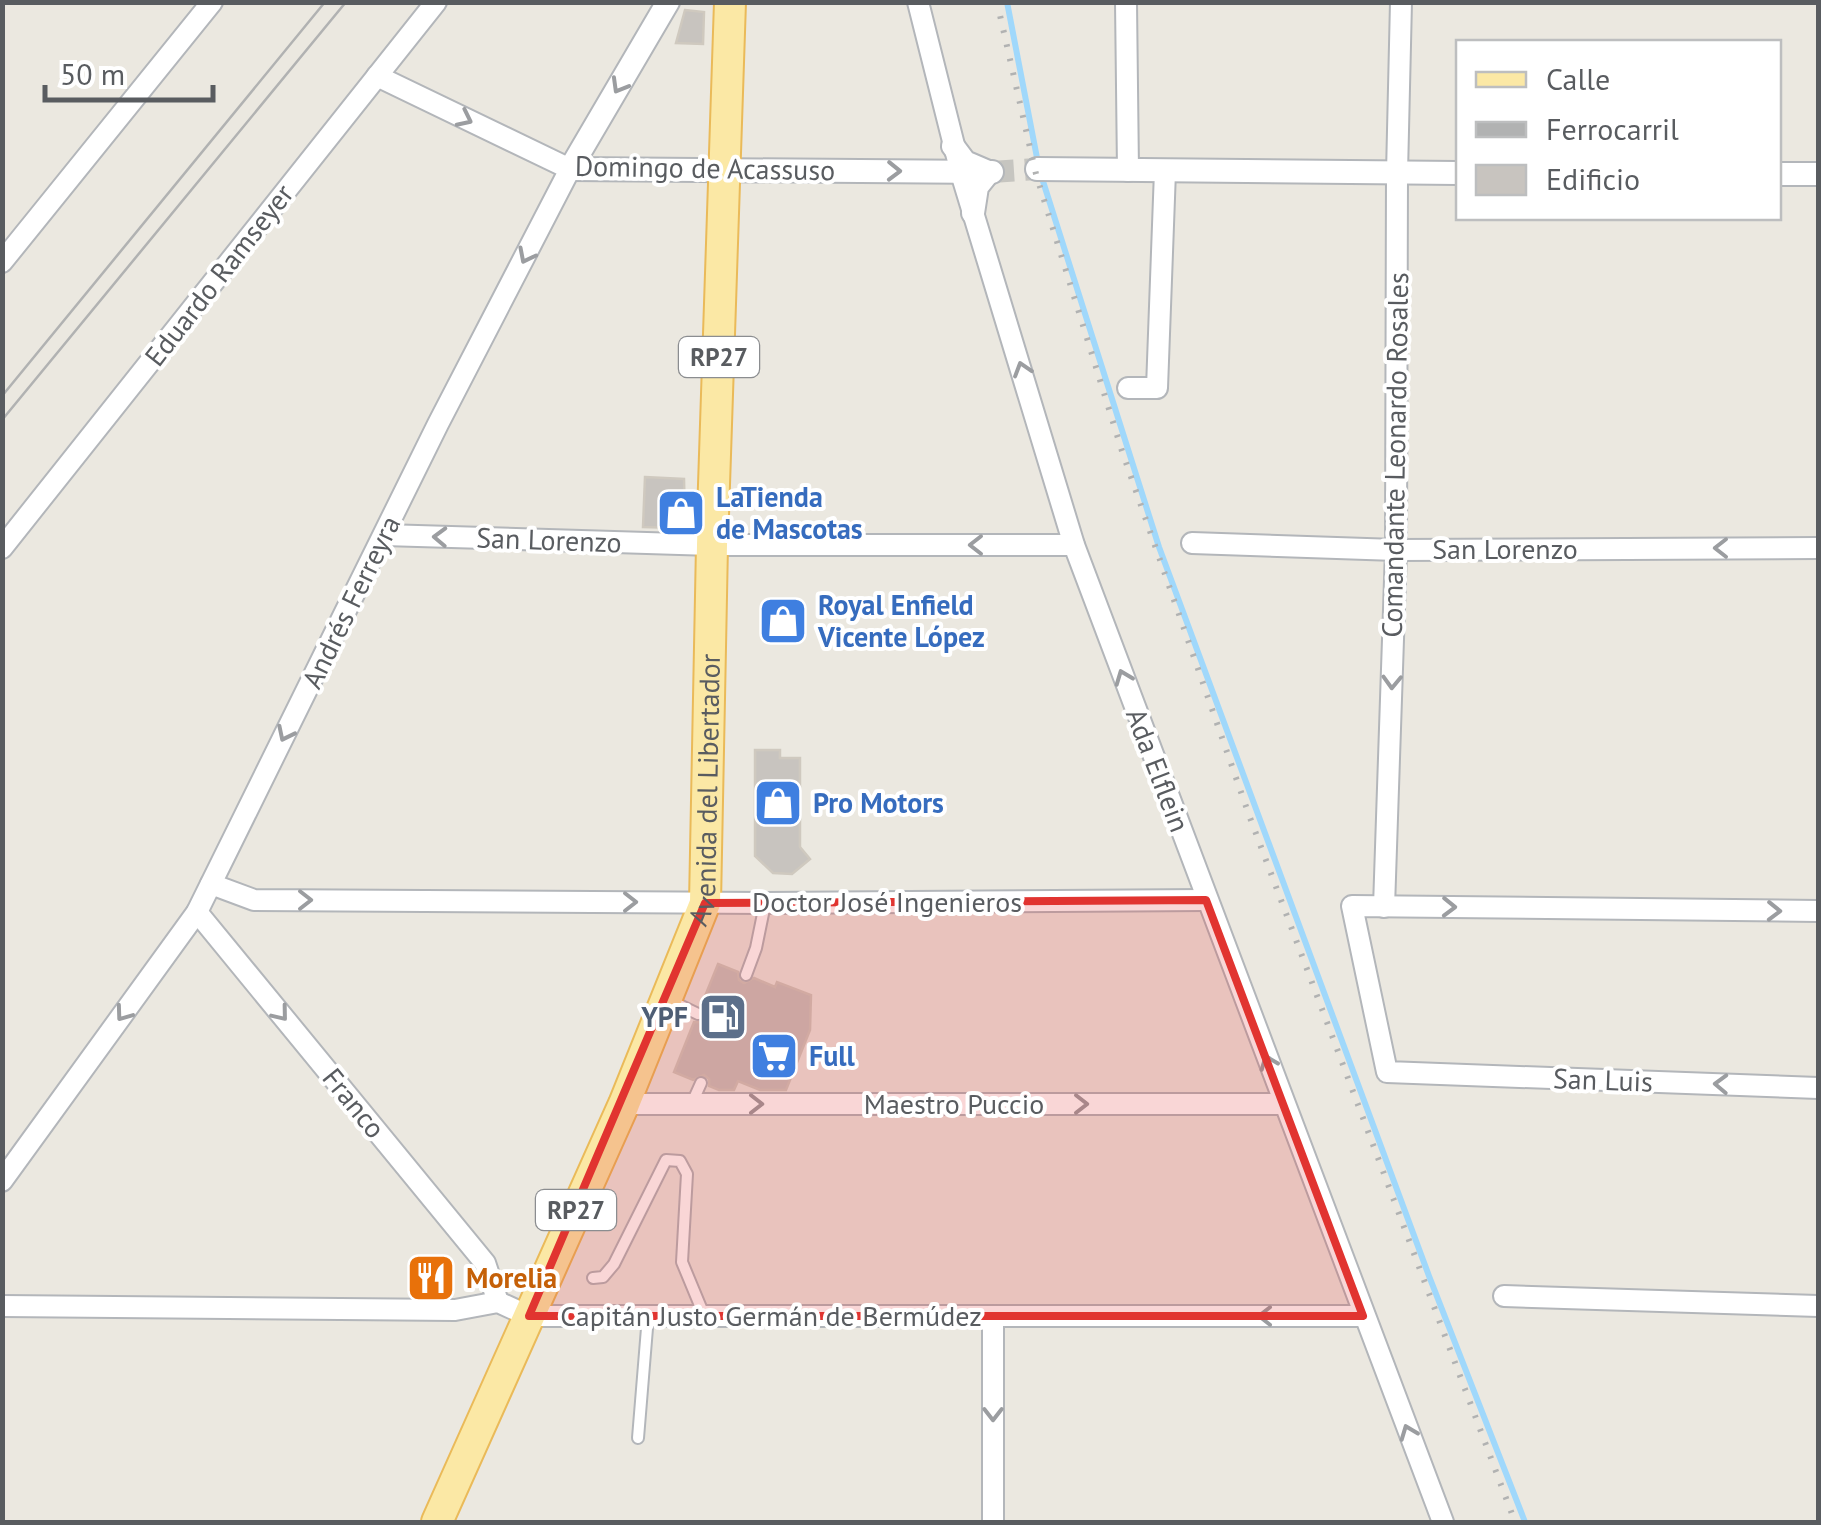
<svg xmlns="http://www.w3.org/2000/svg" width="1821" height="1525" font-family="'PT Sans',sans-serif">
  <rect width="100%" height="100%" fill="#ebe8e0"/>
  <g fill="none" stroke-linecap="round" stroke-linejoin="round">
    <g stroke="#a0d8fb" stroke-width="6">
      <polyline points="1007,2 1038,163"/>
      <polyline points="1041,175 1159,547 1429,1276 1525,1522"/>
    </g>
  </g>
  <g fill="#c8c4bf" stroke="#cfc9bf" stroke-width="2.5">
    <polygon points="685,10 704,12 703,44 676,43"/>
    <polygon points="645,477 684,479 685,521 679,528 643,527"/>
    <polygon points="755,750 780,750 780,758 800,758 800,847 810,859 792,874 773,873 755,856"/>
    <polygon points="718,964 738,972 739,980 744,983 754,978 775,987 777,982 811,995 810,1030 786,1090 760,1090 738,1081 734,1090 719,1090 709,1086 709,1079 704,1075 693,1080 674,1072 694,1022 702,1022 706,1017 701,1006"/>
  </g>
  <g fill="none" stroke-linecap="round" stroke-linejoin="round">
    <polyline stroke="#c6c5c0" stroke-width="22" stroke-dasharray="22 11" stroke-linecap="butt" points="992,172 1037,169"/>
    <g stroke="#b3b6ba" stroke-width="14">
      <g id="service">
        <polyline points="746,975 756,948 765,904"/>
        <polyline points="671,1001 698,1014"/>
        <polyline points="692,1103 701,1083"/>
        <polyline points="593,1278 603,1277 614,1264 666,1160 680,1161 687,1174 682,1262 704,1315"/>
        <polyline points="638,1438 648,1316"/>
      </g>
    </g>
    <g stroke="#b3b6ba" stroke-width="24">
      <g id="minor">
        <polyline points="918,2 961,173 1074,545 1443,1522"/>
        <polyline points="1126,2 1128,171"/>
        <polyline points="2,262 212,2"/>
        <polyline points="1128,388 1157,388 1165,171"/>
        <polyline points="384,535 712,545 1074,545"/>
        <polyline points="1192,543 1396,550 1818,548"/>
        <polyline points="2,548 436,2"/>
        <polyline points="211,884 254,900 765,903 1206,900"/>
        <polyline points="1384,907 1396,550 1397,173 1401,2"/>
        <polyline points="1818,911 1352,906 1387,1072 1818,1088"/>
        <polyline points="197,912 485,1263 498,1302"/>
        <polyline points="624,1104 1284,1104"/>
        <polyline points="2,1181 197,912 438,424 570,169 377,76"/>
        <polyline points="1504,1296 1818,1306"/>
        <polyline points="2,1306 455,1310 498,1302 529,1316 1363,1316"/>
        <polyline points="993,1522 993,1316"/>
      </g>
    </g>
    <g stroke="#b3b6ba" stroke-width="26">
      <g id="tertiary">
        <polyline points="953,146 965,162 986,171"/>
        <polyline points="570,169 992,172"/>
        <polyline points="570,169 668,2"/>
        <polyline points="1037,169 1458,173"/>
        <polyline points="1778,174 1818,174"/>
        <polyline points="973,213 977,187 989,172"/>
      </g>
    </g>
    <g stroke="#eaba59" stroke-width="34">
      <g id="primary">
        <path id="s1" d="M437,1522L624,1104L705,903L712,545L730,2"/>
      </g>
    </g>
    <use href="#service" stroke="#fff" stroke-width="10"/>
    <use href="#minor" stroke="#fff" stroke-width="20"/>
    <use href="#tertiary" stroke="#fff" stroke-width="22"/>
    <use href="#primary" stroke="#fbe8a5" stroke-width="30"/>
    <g stroke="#b1b2b2" stroke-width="2.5">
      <polyline points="2,396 325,2"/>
      <polyline points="2,420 346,2"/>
    </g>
    <polyline stroke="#b1b2b2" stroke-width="6" stroke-dasharray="2.5 12" stroke-linecap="butt" points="997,2 1036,174 1122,451 1249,815 1515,1522"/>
  </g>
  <defs><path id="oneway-chevron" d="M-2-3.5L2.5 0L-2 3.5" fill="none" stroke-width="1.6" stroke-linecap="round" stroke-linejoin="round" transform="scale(2.5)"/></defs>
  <g stroke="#9b9da0">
    <use href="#oneway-chevron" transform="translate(619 86) rotate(120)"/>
    <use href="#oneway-chevron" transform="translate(465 119) rotate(26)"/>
    <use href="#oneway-chevron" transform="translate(894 171) rotate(1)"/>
    <use href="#oneway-chevron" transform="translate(526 256) rotate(117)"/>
    <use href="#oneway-chevron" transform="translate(1022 369) rotate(-107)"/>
    <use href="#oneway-chevron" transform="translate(440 537) rotate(-178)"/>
    <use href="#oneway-chevron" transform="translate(976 545) rotate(180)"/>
    <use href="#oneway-chevron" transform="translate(1721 548) rotate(180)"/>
    <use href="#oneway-chevron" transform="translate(1123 677) rotate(-111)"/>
    <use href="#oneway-chevron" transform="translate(1392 682) rotate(92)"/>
    <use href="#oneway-chevron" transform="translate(285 734) rotate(116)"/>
    <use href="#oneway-chevron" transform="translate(305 900)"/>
    <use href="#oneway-chevron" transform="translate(630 902)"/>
    <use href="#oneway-chevron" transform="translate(1449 907) rotate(1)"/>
    <use href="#oneway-chevron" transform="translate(1774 911) rotate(1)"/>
    <use href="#oneway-chevron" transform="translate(123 1014) rotate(126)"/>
    <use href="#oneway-chevron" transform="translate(281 1014) rotate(51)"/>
    <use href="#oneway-chevron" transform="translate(1268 1062) rotate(-111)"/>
    <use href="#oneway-chevron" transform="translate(1721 1084) rotate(-178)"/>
    <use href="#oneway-chevron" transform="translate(756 1104)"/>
    <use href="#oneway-chevron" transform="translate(1081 1104)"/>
    <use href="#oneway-chevron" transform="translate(1265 1316) rotate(-180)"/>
    <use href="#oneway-chevron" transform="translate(993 1414) rotate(90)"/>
    <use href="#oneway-chevron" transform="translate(1408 1432) rotate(-111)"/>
  </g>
  <path fill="#e13430" fill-opacity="0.2" stroke="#e13430" stroke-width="8" stroke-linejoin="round" d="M1206,900L1363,1316H529L705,903Z"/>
  <defs>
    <g id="shop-square" transform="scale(2.5)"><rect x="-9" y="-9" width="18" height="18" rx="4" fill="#3f7fe0" stroke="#fff"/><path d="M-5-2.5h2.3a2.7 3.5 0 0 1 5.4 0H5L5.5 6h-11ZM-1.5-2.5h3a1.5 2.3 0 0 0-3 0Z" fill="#fff"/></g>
    <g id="fuel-square" transform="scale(2.5)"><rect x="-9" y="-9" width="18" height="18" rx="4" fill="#5c6f8a" stroke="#fff"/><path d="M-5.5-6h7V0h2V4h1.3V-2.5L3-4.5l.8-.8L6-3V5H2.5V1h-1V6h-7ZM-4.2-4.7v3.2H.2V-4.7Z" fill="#fff"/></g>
    <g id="supermarket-square" transform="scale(2.5)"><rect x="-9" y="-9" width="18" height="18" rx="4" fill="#3f7fe0" stroke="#fff"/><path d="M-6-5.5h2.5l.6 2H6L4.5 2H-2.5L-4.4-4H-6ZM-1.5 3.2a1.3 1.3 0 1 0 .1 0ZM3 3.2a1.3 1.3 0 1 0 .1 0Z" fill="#fff"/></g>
    <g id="restaurant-square" transform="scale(2.5)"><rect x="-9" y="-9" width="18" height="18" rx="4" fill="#e8710a" stroke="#fff"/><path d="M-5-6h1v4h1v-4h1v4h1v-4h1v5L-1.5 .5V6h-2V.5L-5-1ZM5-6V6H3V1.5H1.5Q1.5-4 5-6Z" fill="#fff"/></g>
  </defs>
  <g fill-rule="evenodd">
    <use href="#shop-square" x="681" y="513"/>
    <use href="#shop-square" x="783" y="621"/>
    <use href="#shop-square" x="778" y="803"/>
    <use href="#fuel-square" x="723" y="1017"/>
    <use href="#supermarket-square" x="774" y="1056"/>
    <use href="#restaurant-square" x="431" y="1278"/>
  </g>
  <g text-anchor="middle" stroke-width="8" stroke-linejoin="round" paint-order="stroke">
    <g fill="#fff" stroke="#8b8d90" stroke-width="2.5">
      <rect x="679" y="337" width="80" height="40" rx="8"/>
      <rect x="536" y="1190" width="80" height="40" rx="8"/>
    </g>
    <g font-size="25" font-weight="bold" fill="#595c60">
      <text x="719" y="366">RP27</text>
      <text x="576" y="1219">RP27</text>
    </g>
    <g font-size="28" fill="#595c60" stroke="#fff">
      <text transform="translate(705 168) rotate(1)" y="10">Domingo de Acassuso</text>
      <text transform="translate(219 275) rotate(-52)" y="10">Eduardo Ramseyer</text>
      <text transform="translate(1395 455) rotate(-89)" y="10">Comandante Leonardo Rosales</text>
      <text transform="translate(549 540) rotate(2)" y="10">San Lorenzo</text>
      <text x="1505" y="559">San Lorenzo</text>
      <text transform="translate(351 602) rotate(-64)" y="10">Andrés Ferreyra</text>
      <text transform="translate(1158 770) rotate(69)" y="10">Ada Elflein</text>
      <text dy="10" stroke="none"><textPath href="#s1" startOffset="788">Avenida del Libertador</textPath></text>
      <text x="887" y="912">Doctor José Ingenieros</text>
      <text transform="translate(1603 1080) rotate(2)" y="10">San Luis</text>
      <text transform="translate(354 1103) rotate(51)" y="10">Franco</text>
      <text x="954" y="1114">Maestro Puccio</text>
      <text x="771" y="1326">Capitán Justo Germán de Bermúdez</text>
    </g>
    <g font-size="28" font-weight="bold" fill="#366cbe" stroke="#fff" text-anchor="start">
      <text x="716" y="507">LaTienda<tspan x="716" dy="32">de Mascotas</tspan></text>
      <text x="818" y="615">Royal Enfield<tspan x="818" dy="32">Vicente López</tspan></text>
      <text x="813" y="813">Pro Motors</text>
      <text x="809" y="1066">Full</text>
    </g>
    <g font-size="28" font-weight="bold" fill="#4e5e75" stroke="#fff" text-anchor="end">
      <text x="688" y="1027">YPF</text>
    </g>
    <g font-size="28" font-weight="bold" fill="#c56008" stroke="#fff" text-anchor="start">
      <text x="466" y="1288">Morelia</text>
    </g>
  </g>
  <rect width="1821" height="1525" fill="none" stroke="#595c60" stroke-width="10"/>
  <rect x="1456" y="40" width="325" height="180" fill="#ffffff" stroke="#bdbebf" stroke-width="2.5"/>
  <rect x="1476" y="72" width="50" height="15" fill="#fbe8a5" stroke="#bdbebf" stroke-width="2.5"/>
  <text x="1546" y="90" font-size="30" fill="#595c60">Calle</text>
  <rect x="1476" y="122" width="50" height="15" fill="#b1b2b2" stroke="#bdbebf" stroke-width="2.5"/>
  <text x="1546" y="140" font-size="30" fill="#595c60">Ferrocarril</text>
  <rect x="1476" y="165" width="50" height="30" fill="#c8c4bf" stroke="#bdbebf" stroke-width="2.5"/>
  <text x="1546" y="190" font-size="30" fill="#595c60">Edificio</text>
  <path d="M45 85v15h168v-15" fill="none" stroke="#595c60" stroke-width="5"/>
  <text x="60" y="85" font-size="30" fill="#595c60" stroke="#ffffff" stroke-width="8" paint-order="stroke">50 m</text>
</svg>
